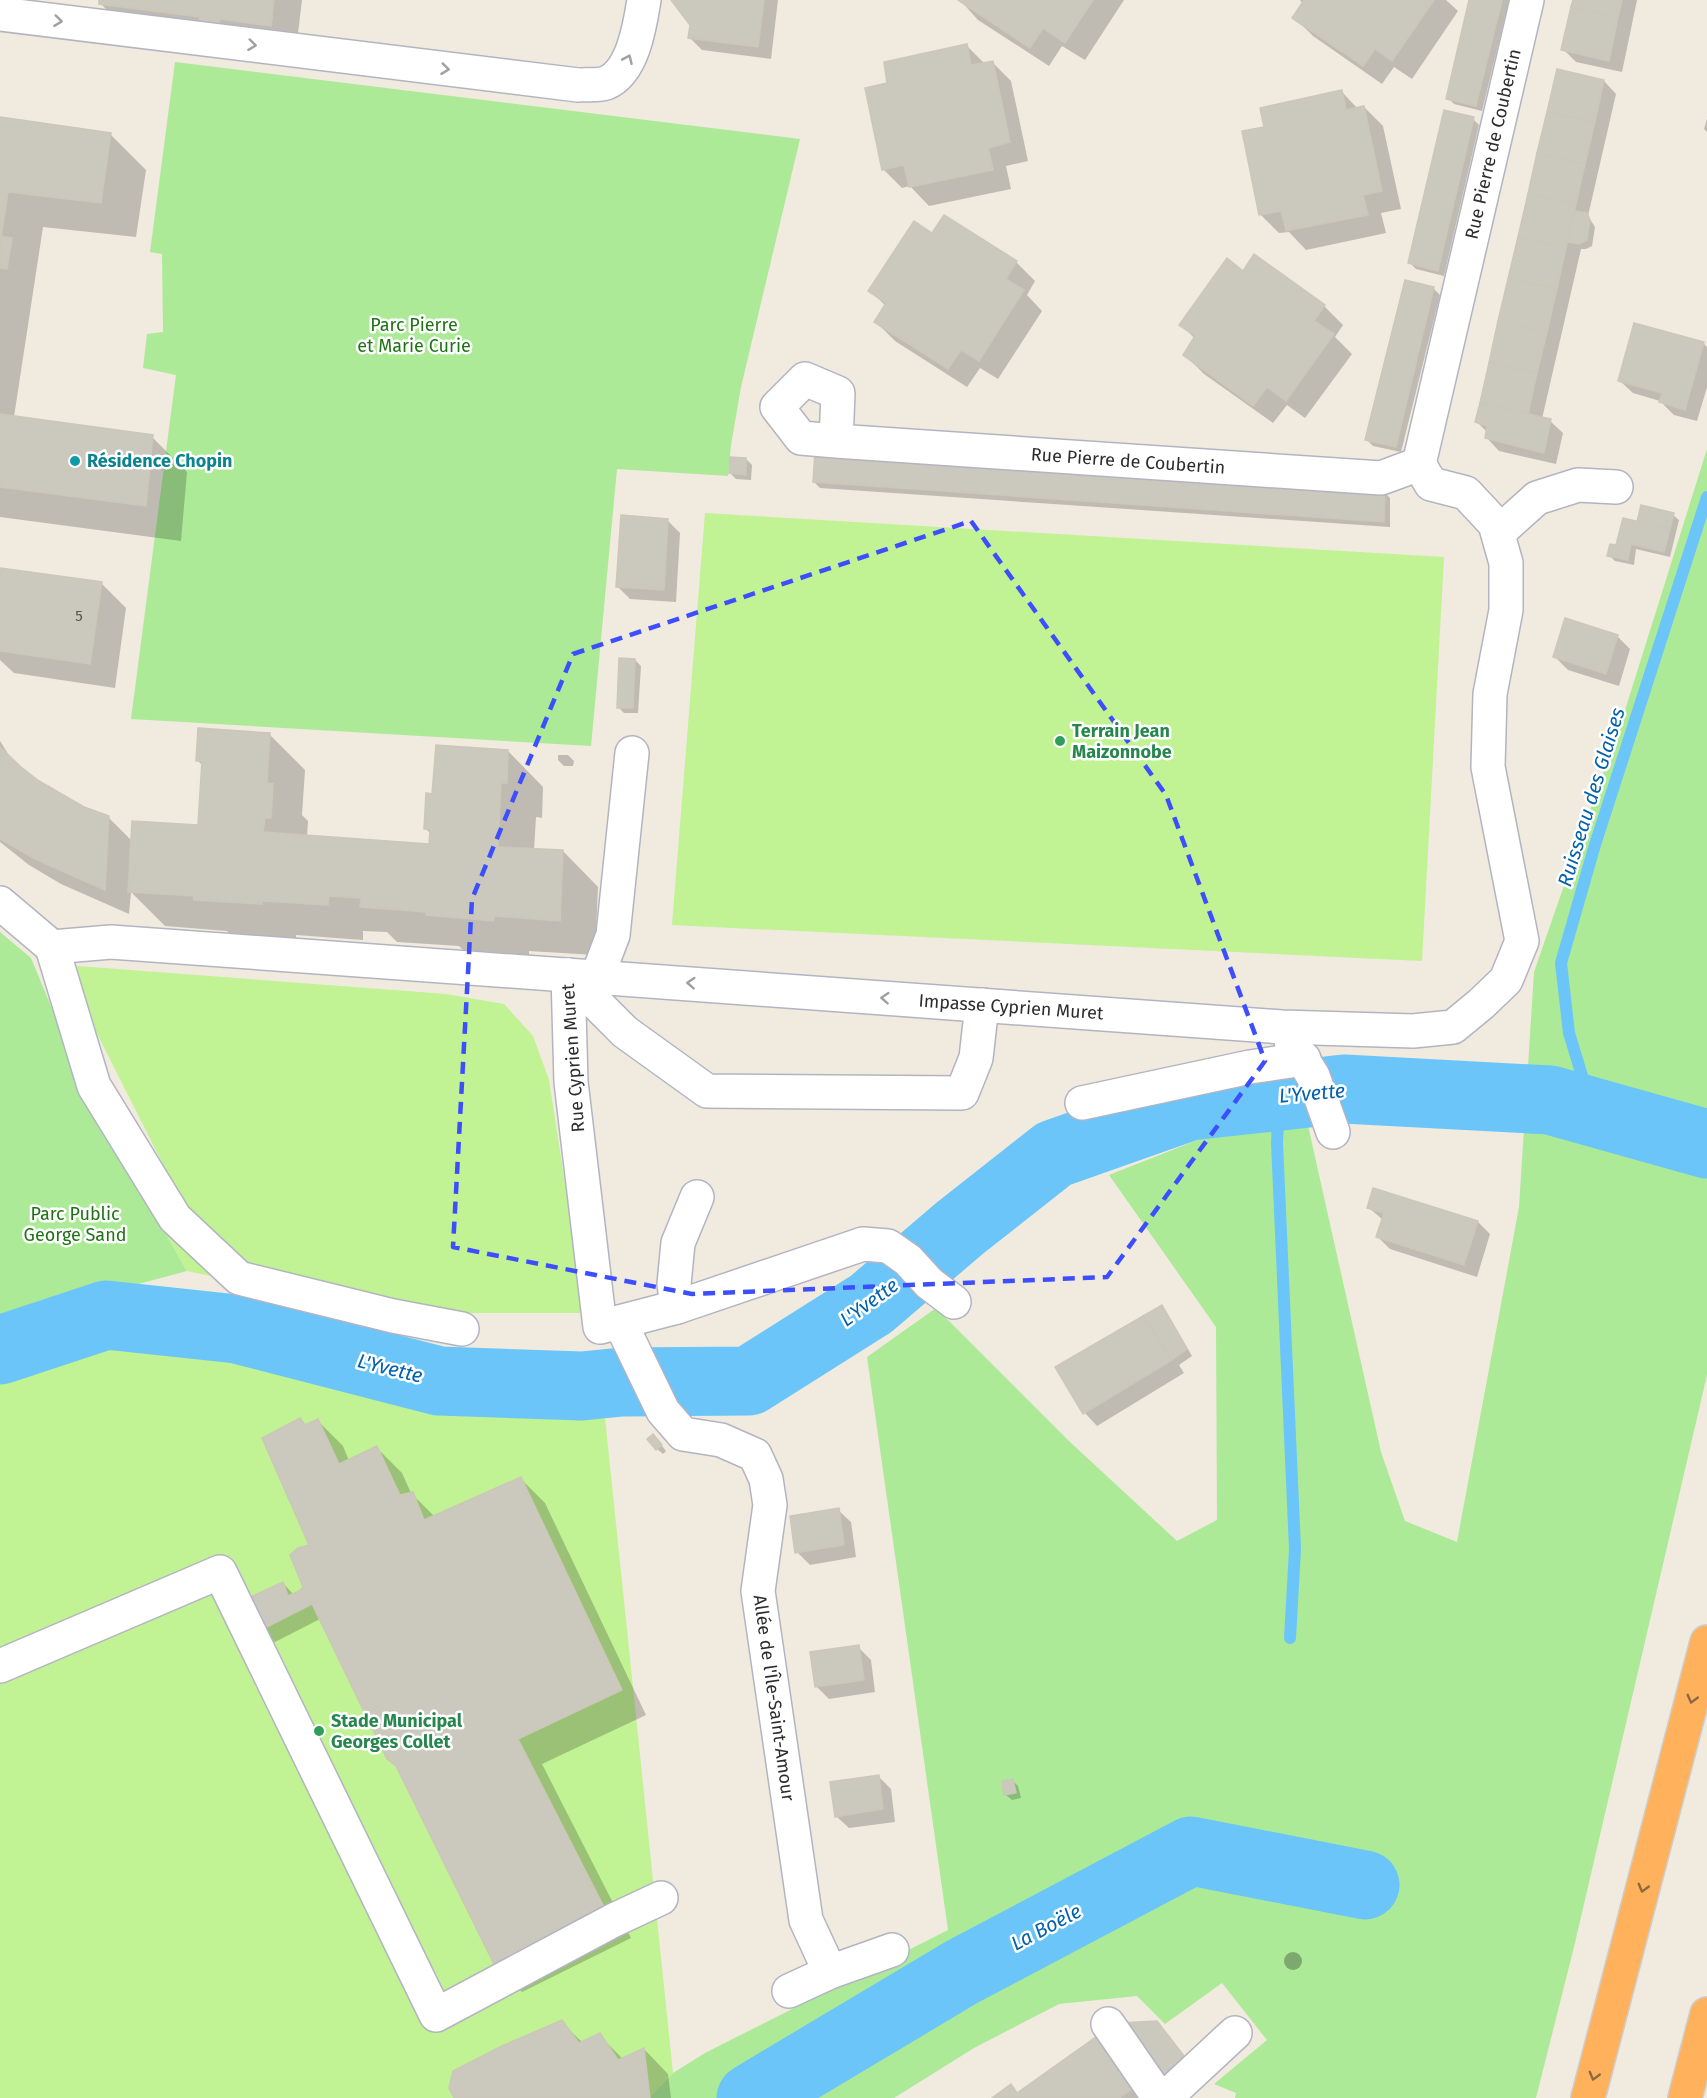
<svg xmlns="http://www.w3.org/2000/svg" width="1707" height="2098" font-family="'Fira Sans',sans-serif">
  <rect width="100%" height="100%" fill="#f0eadf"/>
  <g fill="#acea98">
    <polygon points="175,62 800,139 741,387 731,445 728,476 617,469 591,746 131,719 176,375 143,368 147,334 163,332 162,254 150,252"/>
    <polygon points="1707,449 1707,1375 1574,1947 1536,2098 1235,2098 1236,2093 1214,2084 1267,2040 1222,1983 1165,2024 1137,1996 1059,2004 974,2048 894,2098 649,2098 673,2073 705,2053 948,1930 867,1357 936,1308 1070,1442 1177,1541 1217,1520 1216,1327 1109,1175 1215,1133 1307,1121 1381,1452 1405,1521 1457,1542 1519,1207 1534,972 1626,707"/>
    <polygon points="0,932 31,958 92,1105 187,1271 0,1321"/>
  </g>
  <g fill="#c1f293">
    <polygon points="705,513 1444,557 1422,961 672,925"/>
    <polygon points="78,966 446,994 504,1004 533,1036 549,1080 585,1313 468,1313 462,1329 187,1271 161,1226 188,1214 72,984"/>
    <polygon points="106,1315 237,1329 439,1381 602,1389 673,2073 649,2098 0,2098 0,1350"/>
  </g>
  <g fill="#0003">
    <polygon points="101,0 302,0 296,50 125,28 100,3"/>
    <polygon points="673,0 778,0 771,59 702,50 690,38 692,24"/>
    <polygon points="960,0 1124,0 1085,60 1062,46 1049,66 978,20"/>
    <polygon points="1300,0 1446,0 1458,11 1412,79 1394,67 1382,84 1313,36 1294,17 1303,4"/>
    <polygon points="1471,0 1509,0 1482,111 1454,104 1448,98"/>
    <polygon points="1574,0 1637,0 1622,72 1576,62 1563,49"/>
    <polygon points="967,46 985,64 992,62 1011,81 1028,161 1006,166 1011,189 929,206 910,186 902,188 883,169 889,84"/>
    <polygon points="1604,81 1616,94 1588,216 1595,227 1592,246 1586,249 1581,249 1542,419 1550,421 1563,433 1556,464 1499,451 1487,438 1488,433 1477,422"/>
    <polygon points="1342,92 1358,109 1364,107 1383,126 1401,209 1381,213 1386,233 1306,250 1289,232 1279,233 1260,214 1266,128"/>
    <polygon points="0,119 110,134 146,170 136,237 43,227 14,417 152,437 187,472 181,541 0,517"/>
    <polygon points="1473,119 1479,125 1444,276 1416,269 1410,263"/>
    <polygon points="1707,119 1707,132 1704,129"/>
    <polygon points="945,217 1016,262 1035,281 1027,295 1042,311 998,379 980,368 967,387 895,341 876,322 886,306 870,291 933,235"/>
    <polygon points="1244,273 1324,306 1343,325 1335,337 1352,354 1305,418 1287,405 1273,423 1204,374 1185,355 1195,339 1181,324"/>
    <polygon points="1406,282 1434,289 1440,295 1401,452 1373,446 1367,440"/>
    <polygon points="1703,343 1707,347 1707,387 1697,421 1674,415 1660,401 1633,393 1620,381"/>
    <polygon points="746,459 752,465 751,480 736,479 730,473"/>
    <polygon points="814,482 1384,492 1390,498 1390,527 820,488"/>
    <polygon points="1673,515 1679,520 1670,557 1636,549 1634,565 1615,561 1609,555 1638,523"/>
    <polygon points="667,520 680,533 676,602 630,599 618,587"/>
    <polygon points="0,569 101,583 126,608 115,688 14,673 0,660"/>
    <polygon points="1617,636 1630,649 1619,686 1568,670 1555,657"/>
    <polygon points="635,660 641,666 638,713 624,713 619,708"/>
    <polygon points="270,735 305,770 302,815 308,821 307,837 430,846 431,834 425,828 434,795 508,751 543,787 542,818 536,817 534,850 563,851 598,887 595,955 529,951 529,955 463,950 459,946 397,942 387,932 363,931 363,940 296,935 296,939 231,935 227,931 165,926 131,892 129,914 61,884 29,865 0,842 0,741 10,757 25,772 83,809 108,817 132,841 200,827 203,766 197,760"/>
    <polygon points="558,755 568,755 574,761 573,766 564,766 558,760"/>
    <polygon points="1368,1207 1478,1222 1490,1234 1477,1277 1390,1249 1378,1237 1383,1220"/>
    <polygon points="1162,1307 1167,1313 1192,1356 1179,1365 1184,1373 1097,1426 1085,1413 1057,1368"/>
    <polygon points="300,1420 306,1426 318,1421 343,1446 349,1461 377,1448 402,1473 411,1493 435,1517 520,1478 545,1503 646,1715 542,1764 631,1938 522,1992 497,1968 401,1771 388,1758 320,1619 273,1643 260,1630 283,1583 294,1595 305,1588 311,1546"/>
    <polygon points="659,1442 666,1451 663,1454 657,1449"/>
    <polygon points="838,1510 851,1522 856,1557 810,1565 797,1552"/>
    <polygon points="858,1647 871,1660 875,1692 829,1699 816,1686"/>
    <polygon points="878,1776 891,1789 895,1822 849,1828 836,1816"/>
    <polygon points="1012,1780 1018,1786 1021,1798 1012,1800 1006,1795"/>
    <polygon points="561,2022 583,2043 599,2035 623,2059 644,2049 668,2074 671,2098 456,2098"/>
    <polygon points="1156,2023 1169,2036 1198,2073 1174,2091"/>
    <polygon points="1099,2036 1151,2098 994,2098 1011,2086 1018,2094"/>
  </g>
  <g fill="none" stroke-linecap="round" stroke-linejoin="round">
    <g stroke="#6bc5f9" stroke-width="12">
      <polyline points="1279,1096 1277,1143 1295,1549 1290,1638"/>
      <polyline points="1593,1112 1569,1033 1561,963 1594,848 1707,497"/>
    </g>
    <g stroke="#6bc5f9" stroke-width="69">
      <polyline points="0,1350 106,1315 237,1329 439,1381 582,1386 622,1382 749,1381 871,1304 960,1228 1054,1154 1190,1106 1344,1089 1550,1100 1707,1144"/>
      <polyline points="751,2098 962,1972 1191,1851 1365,1885"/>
    </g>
  </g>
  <g fill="#cbc8bd" stroke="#ccc7b8" stroke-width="1.5">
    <polygon points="99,0 274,0 271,26 220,19 219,31 198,28 200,17 99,4"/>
    <polygon points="671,0 764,0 758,47 688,38 690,25"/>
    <polygon points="958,0 1093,0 1065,43 1043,28 1030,48"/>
    <polygon points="1304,0 1303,0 1434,0 1392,61 1375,49 1363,66 1292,18"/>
    <polygon points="1469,0 1502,0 1476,106 1446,99"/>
    <polygon points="1573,0 1622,0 1618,18 1571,7"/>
    <polygon points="1571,7 1618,18 1609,61 1561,50"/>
    <polygon points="967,44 971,65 993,61 1010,142 988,148 993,170 909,187 904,165 882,170 865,88 887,83 884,62"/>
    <polygon points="1557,69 1604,80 1595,122 1547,112"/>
    <polygon points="1342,90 1346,110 1364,106 1382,191 1363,195 1368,215 1286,231 1281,211 1259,215 1242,131 1264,127 1260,108"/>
    <polygon points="1444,110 1474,117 1438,271 1408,263"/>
    <polygon points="1547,112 1595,122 1585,164 1537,153"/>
    <polygon points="0,117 111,133 101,203 8,192 0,245"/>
    <polygon points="1537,153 1585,164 1576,204 1528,194"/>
    <polygon points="1528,194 1576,204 1566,248 1518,237"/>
    <polygon points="1575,211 1587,213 1590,220 1587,240 1579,244 1567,242"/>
    <polygon points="944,215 1017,261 1006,279 1024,290 979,361 961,350 948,369 874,322 886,303 868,291 914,221 932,233"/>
    <polygon points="1,236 12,238 7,269 0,268"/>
    <polygon points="1518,237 1566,248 1557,289 1508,279"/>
    <polygon points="1254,254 1325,305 1314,321 1334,334 1286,401 1267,387 1253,406 1183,355 1195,336 1179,325 1227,258 1243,271"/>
    <polygon points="1508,279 1557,289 1547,332 1498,321"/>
    <polygon points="1405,280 1434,287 1396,447 1365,440"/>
    <polygon points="1498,321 1547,332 1537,373 1489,363"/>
    <polygon points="1634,323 1704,342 1685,410 1659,402 1662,393 1618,381"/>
    <polygon points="1489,363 1537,373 1528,414 1480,403"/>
    <polygon points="1480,403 1551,419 1544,453 1485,438 1487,426 1475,422"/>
    <polygon points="0,414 153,435 146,506 0,487"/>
    <polygon points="815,451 1385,491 1384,522 813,482"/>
    <polygon points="730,457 746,458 746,475 729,473"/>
    <polygon points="1641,505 1674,513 1670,529 1637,522"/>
    <polygon points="621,515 668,519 664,590 616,587"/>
    <polygon points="1623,518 1670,529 1664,552 1631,544 1628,560 1607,556 1610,544 1616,545"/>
    <polygon points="0,568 102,582 90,664 0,651"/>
    <polygon points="1565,618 1618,635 1606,674 1553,657"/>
    <polygon points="619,658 635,659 633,708 617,708"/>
    <polygon points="198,728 270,733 267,783 273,784 271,818 265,818 263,832 429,844 430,829 424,829 426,793 432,794 436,745 508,750 507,783 501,783 498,847 563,850 560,921 494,916 494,921 426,915 426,912 360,907 361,898 329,896 328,905 262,901 262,904 194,900 194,896 128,892 132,821 198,825 202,761 196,761"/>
    <polygon points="0,747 21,767 39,781 84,807 109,816 105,890 35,859 0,839"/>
    <polygon points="1373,1188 1478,1221 1464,1265 1376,1237 1384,1213 1367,1208"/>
    <polygon points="1162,1305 1187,1349 1172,1360 1143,1316"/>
    <polygon points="1143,1316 1172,1360 1083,1414 1055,1367"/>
    <polygon points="300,1418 305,1425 318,1419 339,1464 377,1446 400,1495 413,1492 424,1520 521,1477 622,1690 518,1739 607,1913 496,1968 396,1766 387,1759 312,1604 299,1591 303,1587 290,1555 298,1548 309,1545 262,1438"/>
    <polygon points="653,1434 662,1445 656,1450 647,1439"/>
    <polygon points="839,1508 844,1545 795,1553 790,1516"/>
    <polygon points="283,1582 288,1596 299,1591 312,1604 259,1631 244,1600"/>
    <polygon points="859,1645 864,1680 815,1687 810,1652"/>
    <polygon points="879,1775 883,1809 835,1817 830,1782"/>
    <polygon points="1013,1779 1016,1793 1004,1795 1002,1781"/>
    <polygon points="562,2020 579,2043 600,2033 618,2060 644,2048 650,2098 454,2098 449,2088 453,2071 502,2046"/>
    <polygon points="1157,2021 1187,2060 1161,2079 1120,2023"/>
    <polygon points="1100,2034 1136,2086 1119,2098 992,2098 1011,2084 1017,2093"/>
  </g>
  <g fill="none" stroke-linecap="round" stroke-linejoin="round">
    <g stroke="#b3b4c2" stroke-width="36">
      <g id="minor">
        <path d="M0,14L578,85C586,84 598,86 606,83C633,72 640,25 644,0"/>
        <polyline points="836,441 838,393 805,379 777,407 801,438 836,441 1381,478 1419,464 1527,0"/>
        <polyline points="1498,533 1537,498 1578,485 1616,487"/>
        <polyline points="0,903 52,947 111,942 1282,1027 1413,1031 1453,1027 1481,1004 1506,980 1522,941 1488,767 1490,694 1506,610 1506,563 1495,524 1466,493 1431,484 1419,464"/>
        <polyline points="52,947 94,1086 175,1218 239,1278 393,1316 462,1329"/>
        <polyline points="568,975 571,1082 600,1327 677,1307 863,1244 888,1246 908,1260 929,1283 954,1302"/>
        <polyline points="568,975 625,1032 707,1091 962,1093 976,1058 982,1005"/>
        <polyline points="597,977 613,935 632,753"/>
        <polyline points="1291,1041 1313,1076 1333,1132"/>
        <polyline points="1082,1103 1250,1067 1304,1059"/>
        <polyline points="677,1307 674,1284 678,1243 697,1197"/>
        <polyline points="620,1322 663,1411 683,1434 721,1440 755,1455 766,1479 770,1505 758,1591 806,1920 830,1972"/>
        <polyline points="0,1666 220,1572 436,2015 614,1920 661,1898"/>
        <polyline points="789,1991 830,1972 892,1950"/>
        <polyline points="1108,2024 1159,2098"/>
        <polyline points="1165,2098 1235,2033"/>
      </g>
    </g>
    <g stroke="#cdcdcd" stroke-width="36">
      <g id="highway">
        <polyline points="1588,2098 1707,1642"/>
        <polyline points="1685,2098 1707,2014"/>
      </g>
    </g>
    <use href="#minor" stroke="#fff" stroke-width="33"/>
    <use href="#highway" stroke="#ffb25b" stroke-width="33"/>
  </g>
  <circle fill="#7da970" cx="1293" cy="1961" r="9"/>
  <defs><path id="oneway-chevron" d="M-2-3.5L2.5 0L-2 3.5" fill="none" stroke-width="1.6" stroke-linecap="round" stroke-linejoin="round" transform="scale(1.5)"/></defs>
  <g stroke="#a0a0a0">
    <use href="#oneway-chevron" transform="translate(58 21) rotate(7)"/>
    <use href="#oneway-chevron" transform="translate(252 45) rotate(7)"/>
    <use href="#oneway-chevron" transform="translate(628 59) rotate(-66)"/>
    <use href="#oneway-chevron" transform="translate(445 69) rotate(7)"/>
    <use href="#oneway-chevron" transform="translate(691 983) rotate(-176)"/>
    <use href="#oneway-chevron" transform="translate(885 998) rotate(-176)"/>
  </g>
  <g stroke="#8c6942">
    <use href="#oneway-chevron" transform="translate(1692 1699) rotate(105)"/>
    <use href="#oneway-chevron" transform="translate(1643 1888) rotate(105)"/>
    <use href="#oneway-chevron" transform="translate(1594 2076) rotate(105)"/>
  </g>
  <path fill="none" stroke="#3d4eff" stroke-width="4.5" stroke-dasharray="12 8" stroke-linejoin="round" d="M971,521L1166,795L1265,1061L1107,1277L692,1294L453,1247L472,899L573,654Z"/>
  <circle fill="#0f9aa8" stroke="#fff" stroke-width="2" cx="75" cy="461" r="6"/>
  <g fill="#2e9e5b" stroke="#fff" stroke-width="2">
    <circle cx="1060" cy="741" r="6"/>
    <circle cx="319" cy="1731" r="6"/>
  </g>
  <g text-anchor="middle" stroke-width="5" stroke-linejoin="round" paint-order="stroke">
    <g font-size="15" fill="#545451">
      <text x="79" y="621">5</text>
    </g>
    <g font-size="18" fill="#2d2d2d" stroke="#fff">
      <text transform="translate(1493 144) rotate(-77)" y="6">Rue Pierre de Coubertin</text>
      <text transform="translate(1128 461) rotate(4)" y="6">Rue Pierre de Coubertin</text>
      <text transform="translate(1011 1007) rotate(4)" y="6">Impasse Cyprien Muret</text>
      <text transform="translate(573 1058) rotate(-94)" y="6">Rue Cyprien Muret</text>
      <text transform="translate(774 1698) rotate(82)" y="6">Allée de l'Île-Saint-Amour</text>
    </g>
    <g font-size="18" fill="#1f7315" stroke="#fff">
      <text x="414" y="331">Parc Pierre<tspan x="414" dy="21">et Marie Curie</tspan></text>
      <text x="75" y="1220">Parc Public<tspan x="75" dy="21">George Sand</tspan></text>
    </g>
    <g font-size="18" font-weight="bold" fill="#0d838f" stroke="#fff" text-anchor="start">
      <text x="87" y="467">Résidence Chopin</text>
    </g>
    <g font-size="18" font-weight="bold" fill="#27864d" stroke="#fff" text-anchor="start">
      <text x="1072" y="737">Terrain Jean<tspan x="1072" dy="21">Maizonnobe</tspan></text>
      <text x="331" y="1727">Stade Municipal<tspan x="331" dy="21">Georges Collet</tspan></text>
    </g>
    <g font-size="20" font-style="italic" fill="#0262ad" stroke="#fff">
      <text transform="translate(1591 797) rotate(-73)" y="7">Ruisseau des Glaises</text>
      <text transform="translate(1312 1093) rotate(-5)" y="7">L'Yvette</text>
      <text transform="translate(869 1302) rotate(-36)" y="7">L'Yvette</text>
      <text transform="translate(390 1368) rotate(14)" y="7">L'Yvette</text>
      <text transform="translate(1046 1927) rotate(-28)" y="7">La Boële</text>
    </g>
  </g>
</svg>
